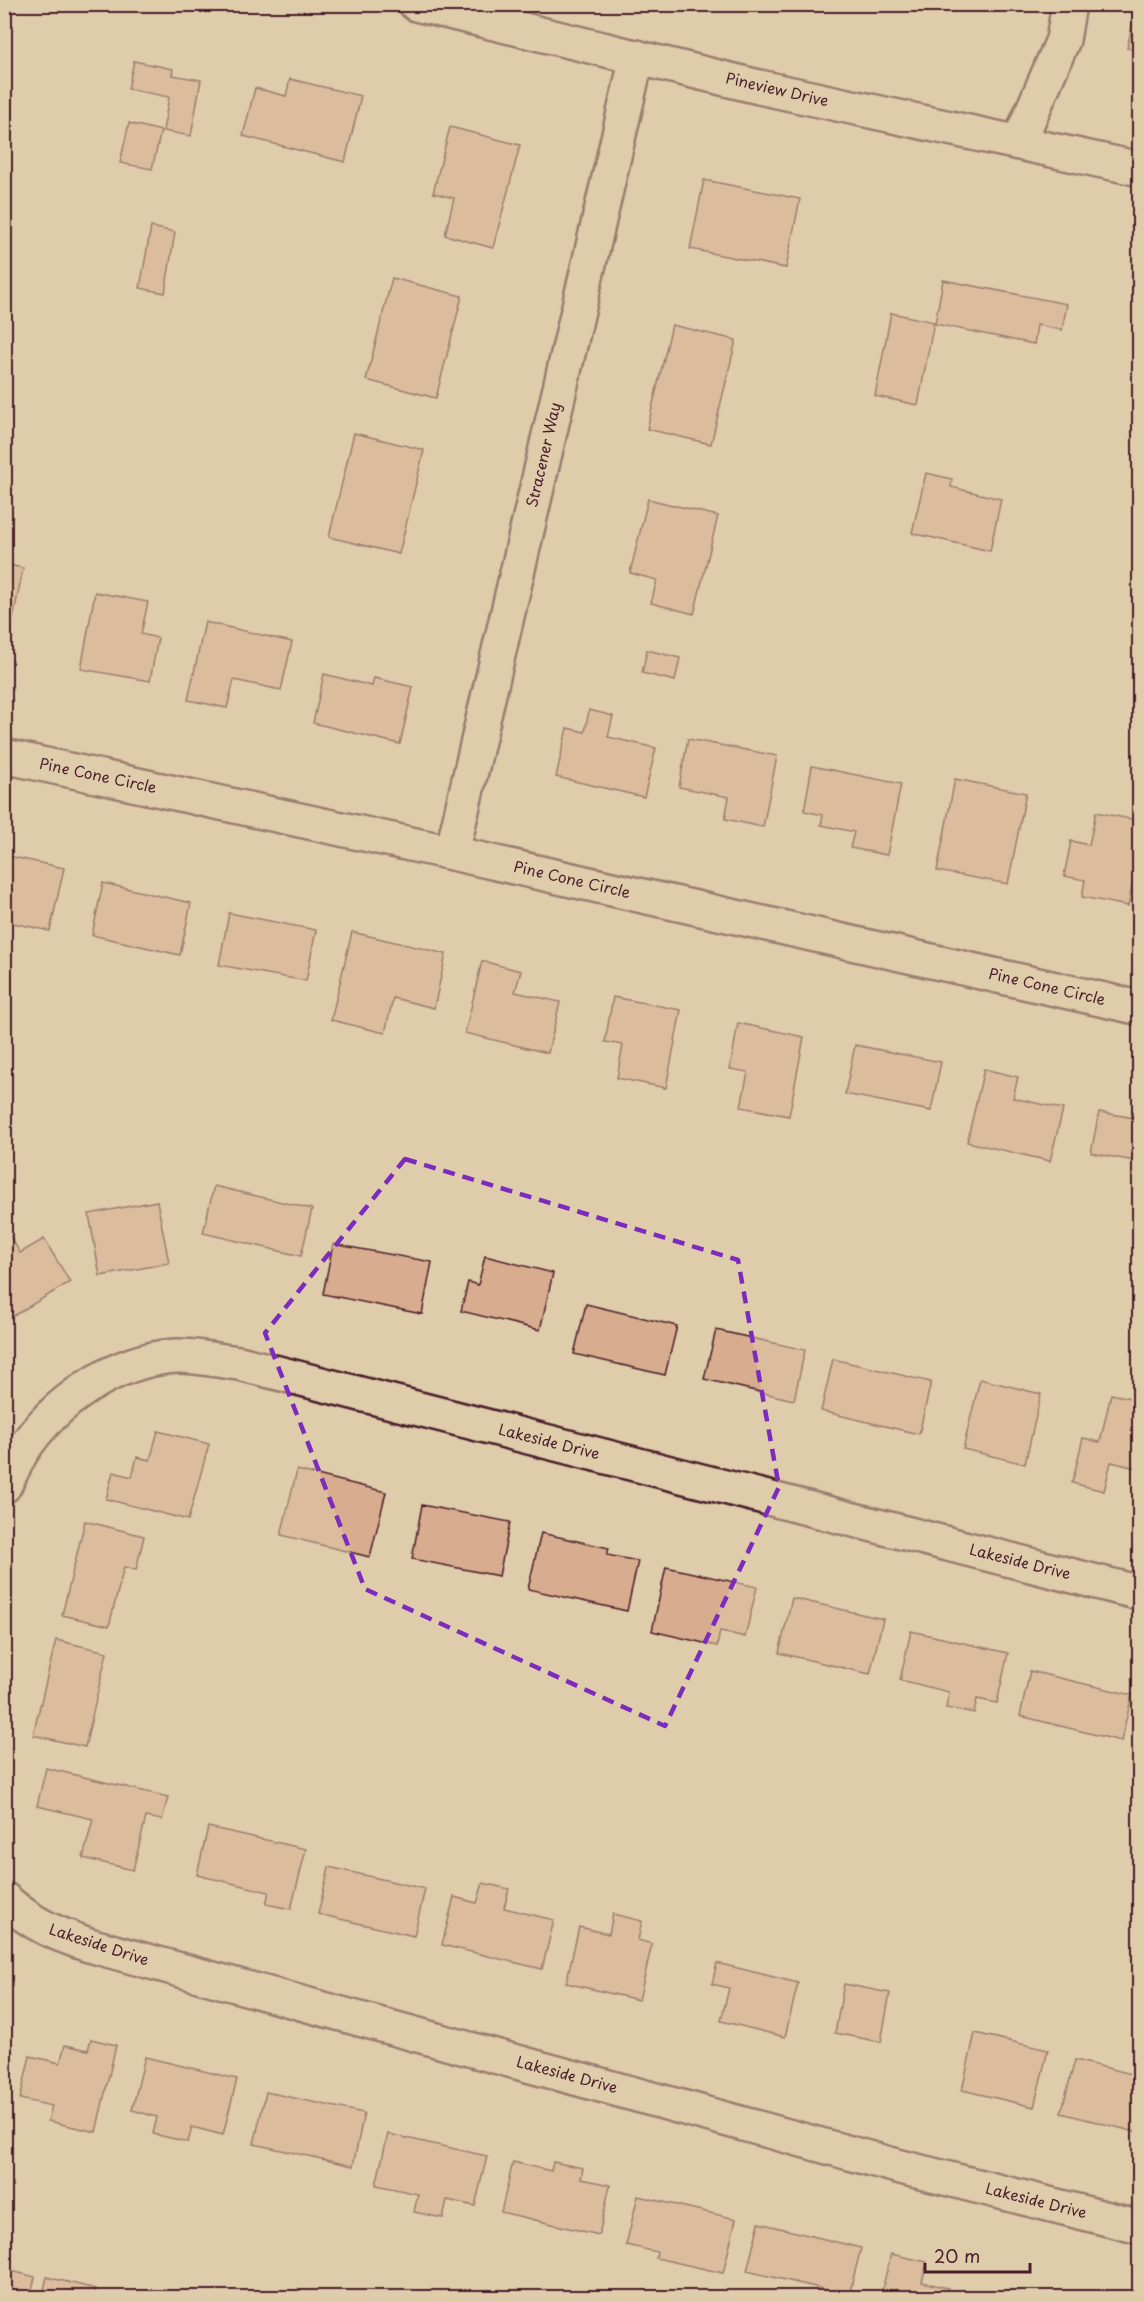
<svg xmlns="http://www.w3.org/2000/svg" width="1144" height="2302" font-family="'Playpen Sans',sans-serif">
  <rect width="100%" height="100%" fill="#dfccaa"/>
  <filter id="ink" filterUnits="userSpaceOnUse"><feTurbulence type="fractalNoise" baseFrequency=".0167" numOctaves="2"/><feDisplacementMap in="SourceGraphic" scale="12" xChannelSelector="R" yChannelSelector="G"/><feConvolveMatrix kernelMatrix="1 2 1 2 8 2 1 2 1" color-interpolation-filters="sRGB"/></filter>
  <g filter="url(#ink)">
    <g fill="#d8ac8e" stroke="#4a1f2b" stroke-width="1.5">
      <polygon points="1137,4 1140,4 1140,51 1127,48"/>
      <polygon points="134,61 173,69 172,75 201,80 191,136 163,131 169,97 128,89"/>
      <polygon points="290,79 361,96 345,162 243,136 255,88 286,96"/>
      <polygon points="129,123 161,131 152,169 120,163"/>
      <polygon points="450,127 520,145 493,248 445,235 454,198 433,193"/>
      <polygon points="704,180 800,199 786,268 690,249"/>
      <polygon points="151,227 175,232 165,293 140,288"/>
      <polygon points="392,278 462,296 436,398 366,380"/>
      <polygon points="943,280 1067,304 1062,330 1037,325 1034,344 935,324"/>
      <polygon points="891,313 934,322 918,405 875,396"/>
      <polygon points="672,325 736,340 711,444 647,429"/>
      <polygon points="354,433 424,450 399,554 329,537"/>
      <polygon points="926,473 952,479 951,487 1001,499 990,551 912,533"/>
      <polygon points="648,499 718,516 694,614 651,603 657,580 630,573"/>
      <polygon points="4,564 23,568 8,645 4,645"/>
      <polygon points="95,592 148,602 141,634 158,638 150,681 81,669"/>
      <polygon points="205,622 292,642 281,690 234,680 227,708 188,700"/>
      <polygon points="647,650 680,658 675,681 642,673"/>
      <polygon points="324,674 372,686 374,678 413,687 400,744 313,723"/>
      <polygon points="589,710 613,716 608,737 656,748 644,797 556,777 567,728 585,732"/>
      <polygon points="688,739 777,756 763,827 725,819 729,797 679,787"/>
      <polygon points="812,766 901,784 887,855 850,848 854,832 821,825 823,815 804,811"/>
      <polygon points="955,779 1026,793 1008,884 937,871"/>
      <polygon points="1096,812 1140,821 1140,847 1128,906 1082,897 1085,880 1064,876 1071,841 1089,845"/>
      <polygon points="4,855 64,868 50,931 4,921"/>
      <polygon points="103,883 191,903 180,955 92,935"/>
      <polygon points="229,913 316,930 306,981 219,965"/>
      <polygon points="352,932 446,954 434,1008 393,998 385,1033 331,1020"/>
      <polygon points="482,961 521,971 515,992 560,1002 548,1053 465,1033"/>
      <polygon points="613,997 681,1010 666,1088 617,1078 623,1045 605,1042"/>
      <polygon points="738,1023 804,1037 789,1116 741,1107 748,1072 730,1069"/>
      <polygon points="855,1045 941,1062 931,1111 845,1094"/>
      <polygon points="984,1069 1018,1077 1013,1098 1063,1109 1050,1161 967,1142"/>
      <polygon points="1099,1112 1140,1119 1140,1162 1091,1153"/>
      <polygon points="214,1186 312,1209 301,1256 203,1233"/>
      <polygon points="157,1201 169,1263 100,1276 89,1214"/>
      <polygon points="5,1227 20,1253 44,1239 70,1282 5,1321"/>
      <polygon points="333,1244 432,1262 422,1314 323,1294"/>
      <polygon points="485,1256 553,1273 540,1330 461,1311 468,1282 478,1285"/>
      <polygon points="586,1304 677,1326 665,1375 574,1354"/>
      <polygon points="716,1330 805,1350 794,1400 704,1379"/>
      <polygon points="833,1359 931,1382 919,1434 821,1411"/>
      <polygon points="980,1379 1041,1394 1025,1464 963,1449"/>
      <polygon points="1111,1394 1140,1400 1140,1469 1111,1462 1104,1491 1072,1483 1083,1438 1100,1442"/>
      <polygon points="158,1431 209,1444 188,1520 106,1499 113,1472 132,1477 137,1457 150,1460"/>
      <polygon points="297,1470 386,1492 370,1557 281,1535"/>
      <polygon points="422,1505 510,1522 499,1576 412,1559"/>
      <polygon points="85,1521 144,1536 136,1570 124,1567 109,1626 62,1615"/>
      <polygon points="541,1533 609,1548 607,1555 638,1561 627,1611 528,1589"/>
      <polygon points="666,1567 757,1587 745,1637 720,1631 717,1646 652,1631"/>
      <polygon points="792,1598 883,1619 870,1674 779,1653"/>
      <polygon points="911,1631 1008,1653 997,1703 977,1699 974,1713 946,1708 949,1692 900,1680"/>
      <polygon points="56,1640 107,1652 85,1747 33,1735"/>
      <polygon points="1030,1671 1132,1695 1121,1741 1020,1716"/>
      <polygon points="46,1768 168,1797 162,1820 146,1817 133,1870 83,1858 93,1819 37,1806"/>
      <polygon points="208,1827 306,1849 291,1909 266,1904 269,1892 197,1875"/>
      <polygon points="329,1867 425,1889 414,1936 318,1914"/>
      <polygon points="483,1883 509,1889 504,1908 554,1920 542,1969 442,1945 454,1897 477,1903"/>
      <polygon points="613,1914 642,1921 638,1940 652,1944 639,2000 566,1983 579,1927 609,1934"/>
      <polygon points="717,1963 798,1983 785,2037 721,2021 729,1988 712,1984"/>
      <polygon points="844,1984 890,1993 881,2042 835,2033"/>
      <polygon points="975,2033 1048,2050 1034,2107 962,2090"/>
      <polygon points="91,2039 116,2045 96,2132 48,2121 52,2106 20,2099 30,2056 60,2063 65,2045 88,2050"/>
      <polygon points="145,2057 237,2079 223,2135 192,2127 188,2142 153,2134 157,2117 132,2110"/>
      <polygon points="1075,2060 1140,2076 1140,2133 1061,2113"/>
      <polygon points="266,2092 364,2113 353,2166 254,2144"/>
      <polygon points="388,2134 487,2156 475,2206 447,2200 443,2218 414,2212 418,2194 376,2185"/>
      <polygon points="513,2162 551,2171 553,2162 583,2168 581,2179 610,2185 599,2235 501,2212"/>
      <polygon points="638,2196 736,2219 723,2273 656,2258 657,2252 626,2245"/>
      <polygon points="759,2223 861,2248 849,2295 747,2271"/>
      <polygon points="891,2254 927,2262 922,2282 948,2288 946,2298 880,2298"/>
      <polygon points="4,2269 35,2277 30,2298 4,2298"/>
      <polygon points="47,2277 96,2289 94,2298 42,2298"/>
      <polygon points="1007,2290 1038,2298 1006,2298"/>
    </g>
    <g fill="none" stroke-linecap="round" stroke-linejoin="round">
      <g stroke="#4a1f2b" stroke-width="38">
        <g id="minor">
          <polyline points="416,4 759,87 1140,169"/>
          <polyline points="1019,142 1063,40 1069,4"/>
          <polyline points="4,756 452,853 1140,1008"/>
          <polyline points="452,853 637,57"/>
          <path d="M4,1486C10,1475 15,1464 21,1453C53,1402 115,1360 175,1356C196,1355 219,1361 239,1363L1140,1593"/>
          <path d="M4,1899C33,1925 54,1933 89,1945L897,2166L1140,2227"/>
        </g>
      </g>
      <use href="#minor" stroke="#dfccaa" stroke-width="33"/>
    </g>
  </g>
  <path d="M0 0H1144V2302H0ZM405,1159L738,1260L779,1487L665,1726L365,1589L265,1333Z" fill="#dfccaa" fill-opacity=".55" fill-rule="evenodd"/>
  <path fill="none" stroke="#7b2cbf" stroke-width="4.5" stroke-dasharray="12 8" stroke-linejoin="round" d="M405,1159L738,1260L779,1487L665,1726L365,1589L265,1333Z"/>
  <g text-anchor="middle" stroke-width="4.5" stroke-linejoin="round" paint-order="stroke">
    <g font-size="15" fill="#4a1f2b" stroke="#dfccaa">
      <text transform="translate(777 90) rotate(13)" y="5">Pineview Drive</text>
      <text transform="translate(544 455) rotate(-77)" y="5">Stracener Way</text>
      <text transform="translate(98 776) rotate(12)" y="5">Pine Cone Circle</text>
      <text transform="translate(572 880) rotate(13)" y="5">Pine Cone Circle</text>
      <text transform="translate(1047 987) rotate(13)" y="5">Pine Cone Circle</text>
      <text transform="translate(549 1442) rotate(14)" y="5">Lakeside Drive</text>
      <text transform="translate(1020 1562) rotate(14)" y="5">Lakeside Drive</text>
      <text transform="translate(99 1945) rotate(18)" y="5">Lakeside Drive</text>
      <text transform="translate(567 2075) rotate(15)" y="5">Lakeside Drive</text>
      <text transform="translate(1036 2201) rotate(14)" y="5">Lakeside Drive</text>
    </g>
  </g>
  <rect width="1144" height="2302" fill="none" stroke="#dfccaa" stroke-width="24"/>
  <rect x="12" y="12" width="1120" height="2278" fill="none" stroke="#4a1f2b" stroke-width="2" filter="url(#ink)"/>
  <path d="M925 2263v9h105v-9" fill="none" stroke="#4a1f2b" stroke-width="3"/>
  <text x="934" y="2263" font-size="18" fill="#4a1f2b" stroke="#dfccaa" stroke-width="4.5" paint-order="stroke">20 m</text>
</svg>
